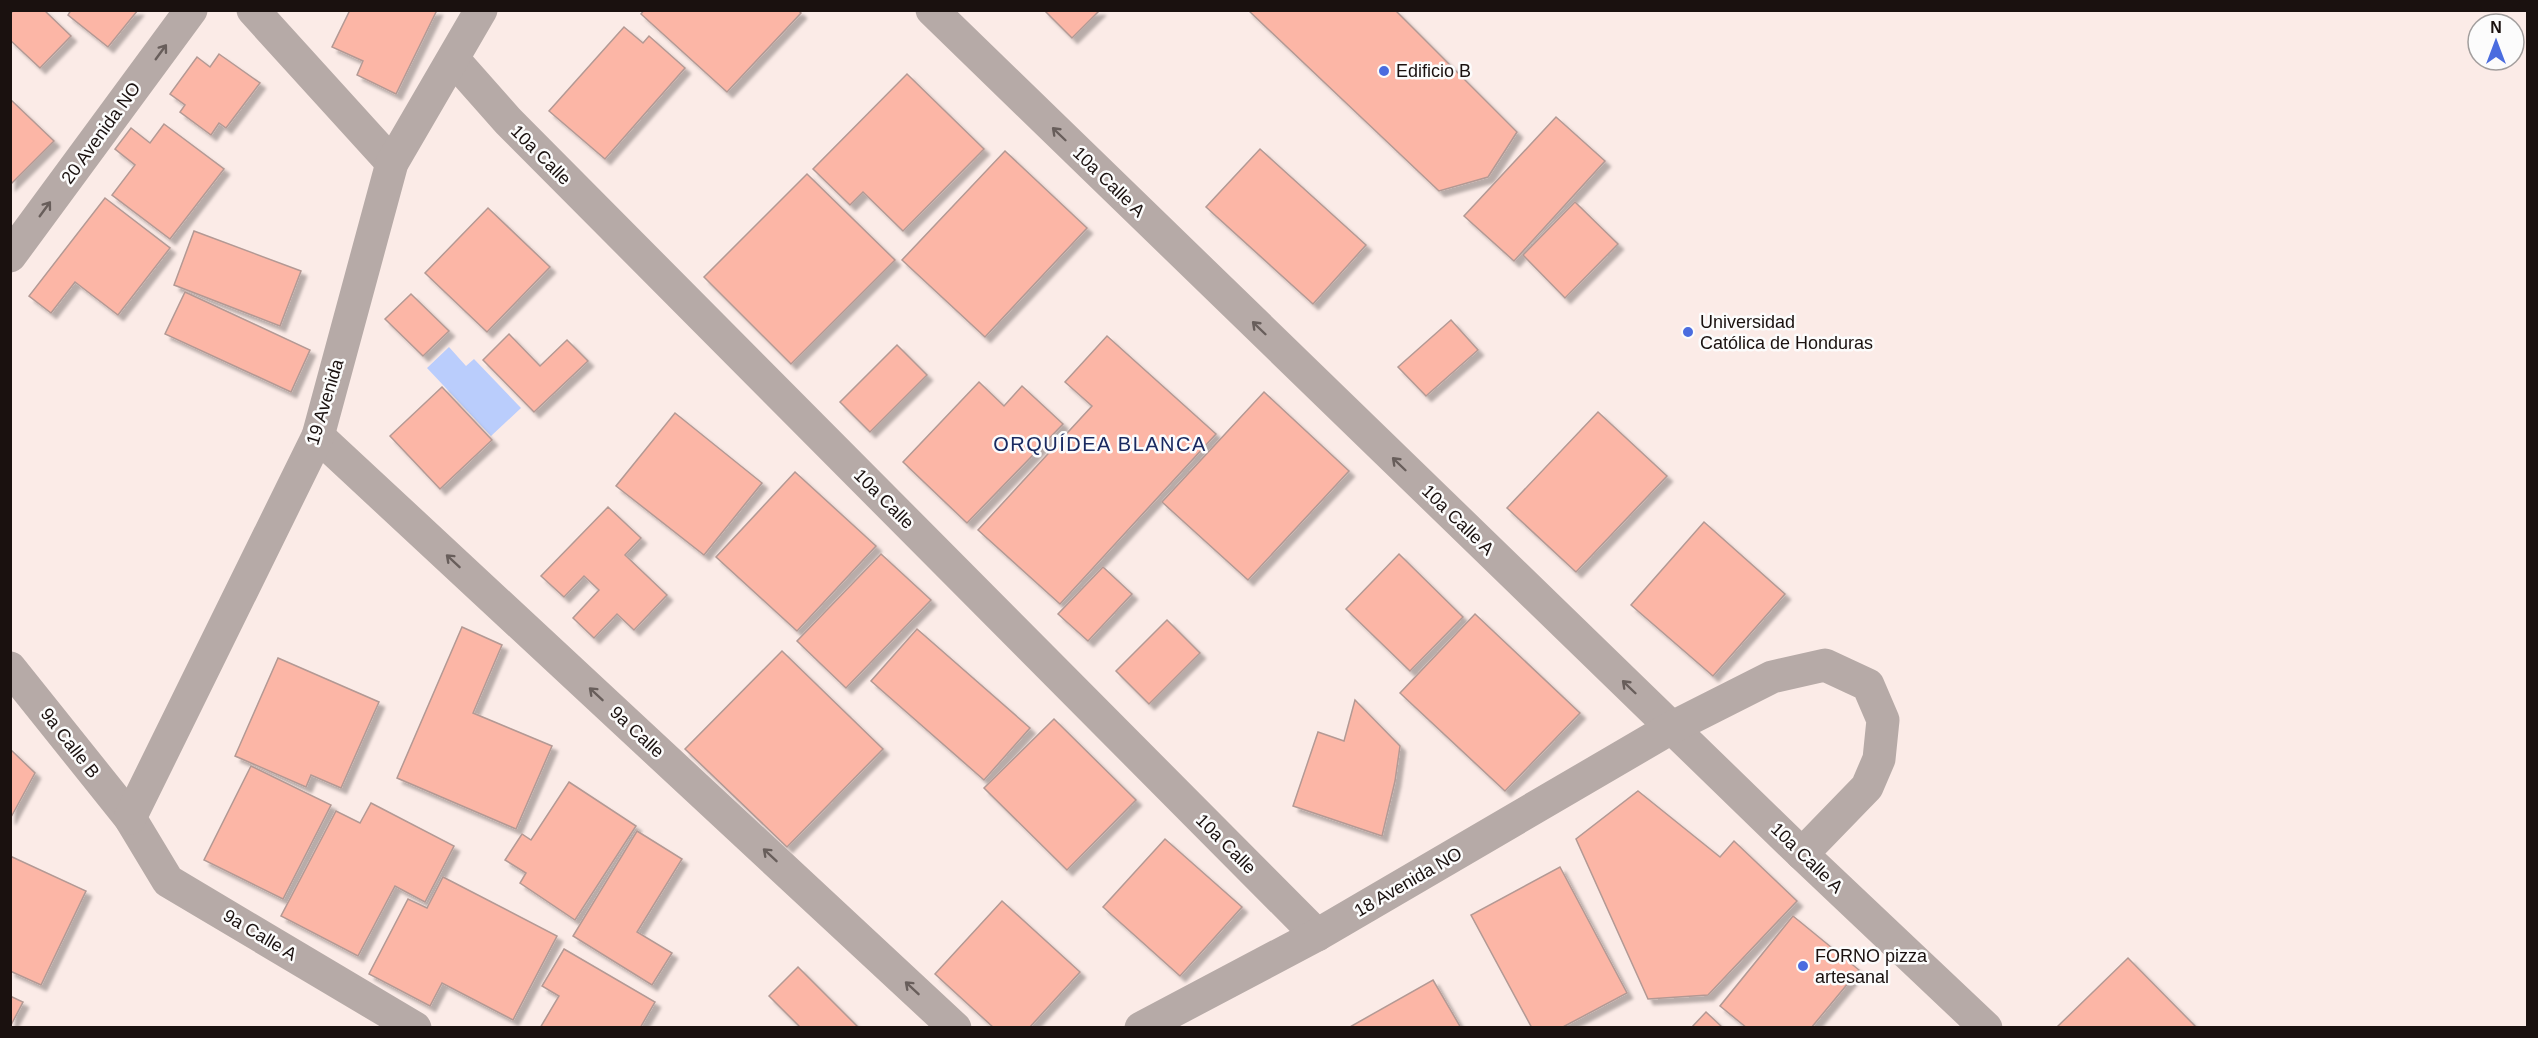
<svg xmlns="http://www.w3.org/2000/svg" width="2538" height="1038" font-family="Helvetica,sans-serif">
  <defs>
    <filter id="shadow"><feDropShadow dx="5.5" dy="5.5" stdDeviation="1.5" flood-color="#0004"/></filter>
  </defs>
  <rect width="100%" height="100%" fill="#fbebe7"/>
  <polygon fill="#bacdfc" points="449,347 466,366 474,359 521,408 491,436 427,368"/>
  <g fill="#fcb6a6" stroke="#b39994" stroke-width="1.5" filter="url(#shadow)">
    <polygon points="14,10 44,10 71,36 40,68 10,40 10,14"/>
    <polygon points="71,10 138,10 108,47 68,15"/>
    <polygon points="350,10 437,10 396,94 357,75 363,61 332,47"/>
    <polygon points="644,10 798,10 801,13 727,92 641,14"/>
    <polygon points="1044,10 1100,10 1072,38"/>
    <polygon points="1248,10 1395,10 1517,132 1488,177 1439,191"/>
    <polygon points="624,27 643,43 649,36 685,68 605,159 549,111"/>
    <polygon points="219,54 260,83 226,128 219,123 211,135 180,112 185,105 170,94 197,57 210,67"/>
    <polygon points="907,74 984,149 903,231 863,192 850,205 813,169"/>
    <polygon points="10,99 54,141 10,185"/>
    <polygon points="1556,117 1605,161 1514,261 1464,216"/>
    <polygon points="164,124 224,169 170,239 112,195 135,165 115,149 131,128 150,143"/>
    <polygon points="1260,149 1366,245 1313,304 1206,207"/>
    <polygon points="1005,151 1087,228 985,337 902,260"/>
    <polygon points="807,174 895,260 791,364 704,277"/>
    <polygon points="105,198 170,248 118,315 75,282 51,313 29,296"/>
    <polygon points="1575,202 1618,244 1565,298 1523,255"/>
    <polygon points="488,208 550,267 487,332 425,273"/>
    <polygon points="194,231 301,271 280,326 174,285"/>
    <polygon points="185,292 310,350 291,392 165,334"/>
    <polygon points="411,294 449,331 423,356 385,319"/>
    <polygon points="1451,320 1478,350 1426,396 1398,367"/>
    <polygon points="509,334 540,366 567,340 588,361 534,412 483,360"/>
    <polygon points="1107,336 1216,434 1060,604 978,530 1092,406 1065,382"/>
    <polygon points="897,345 927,375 870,432 840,402"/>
    <polygon points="979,382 1004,406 1022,386 1063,424 967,523 903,462"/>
    <polygon points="442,387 492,440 440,489 390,436"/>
    <polygon points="1264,392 1349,471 1248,580 1162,502"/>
    <polygon points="1598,412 1667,476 1576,572 1507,508"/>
    <polygon points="675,413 762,483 704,555 616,486"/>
    <polygon points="795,472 876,546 797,631 716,557"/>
    <polygon points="608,507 641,538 625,555 667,595 634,630 617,614 594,638 573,618 599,590 584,576 564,597 541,576"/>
    <polygon points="1704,522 1785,594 1713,676 1631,605"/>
    <polygon points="881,554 931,600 846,688 797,641"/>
    <polygon points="1399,554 1463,617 1410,671 1346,609"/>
    <polygon points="1103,567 1132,594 1088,641 1058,614"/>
    <polygon points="1475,614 1580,713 1505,791 1400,693"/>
    <polygon points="1167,620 1200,653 1149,704 1116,671"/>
    <polygon points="462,627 502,645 473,713 552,746 516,829 397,778"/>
    <polygon points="917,629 1030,728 984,780 871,681"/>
    <polygon points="782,651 883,749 787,847 685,749"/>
    <polygon points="278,658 379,702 341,788 311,775 306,787 235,756"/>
    <polygon points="1355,700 1400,746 1395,781 1382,836 1293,806 1318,732 1344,741"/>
    <polygon points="1054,719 1136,800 1067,870 984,788"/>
    <polygon points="10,749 35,773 10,819"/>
    <polygon points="251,766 331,805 283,899 204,860"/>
    <polygon points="569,782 636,826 575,920 520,883 526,873 505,860 522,834 531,840"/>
    <polygon points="1638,791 1720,857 1734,841 1797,901 1708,995 1648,999 1576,839"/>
    <polygon points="371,803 454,846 425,902 395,886 358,956 281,916 336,811 360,823"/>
    <polygon points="637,831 682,859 637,932 672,953 652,985 573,936"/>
    <polygon points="1165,839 1242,907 1180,976 1103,907"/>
    <polygon points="10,856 86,891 41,985 10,971"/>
    <polygon points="1560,867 1627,993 1561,1028 1532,1028 1471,915"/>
    <polygon points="443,877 557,936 513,1020 442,983 430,1006 369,974 408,899 427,908"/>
    <polygon points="1002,901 1080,972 1029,1028 994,1028 935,974"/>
    <polygon points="1793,916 1859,970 1811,1028 1747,1028 1720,1006"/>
    <polygon points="564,949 655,1002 640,1028 540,1028 559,996 542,986"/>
    <polygon points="2128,958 2197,1028 2056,1028"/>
    <polygon points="798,967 859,1028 801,1028 769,996"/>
    <polygon points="1433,980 1461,1028 1348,1028"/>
    <polygon points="10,996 23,1002 10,1027"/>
    <polygon points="1706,1012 1723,1028 1691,1028"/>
  </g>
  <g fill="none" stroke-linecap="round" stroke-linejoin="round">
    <g stroke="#b6aaa7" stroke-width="33">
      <polyline points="253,10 392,163"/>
      <polyline points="932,10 1802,854 1986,1028"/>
      <polyline points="454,60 508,121 1317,935"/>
      <polyline points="10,256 191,10"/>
      <polyline points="318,436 955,1028"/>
      <polyline points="10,668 130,818 168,881 415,1028"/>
      <polyline points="130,818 318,436 392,163 481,10"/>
      <polyline points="1141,1028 1317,935 1671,728 1772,677 1825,665 1868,685 1883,720 1879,759 1867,787 1802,854"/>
    </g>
  </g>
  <defs><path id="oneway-shaft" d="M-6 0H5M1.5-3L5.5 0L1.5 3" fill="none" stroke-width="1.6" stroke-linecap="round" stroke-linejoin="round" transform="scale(1.5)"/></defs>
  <g stroke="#685e5b">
    <use href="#oneway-shaft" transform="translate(161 52) rotate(-54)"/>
    <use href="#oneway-shaft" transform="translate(1059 134) rotate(-136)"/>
    <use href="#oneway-shaft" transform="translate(45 209) rotate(-54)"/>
    <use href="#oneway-shaft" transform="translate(1259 328) rotate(-136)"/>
    <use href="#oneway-shaft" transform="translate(1399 464) rotate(-136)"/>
    <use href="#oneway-shaft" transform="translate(453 561) rotate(-137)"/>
    <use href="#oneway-shaft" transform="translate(1629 687) rotate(-136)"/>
    <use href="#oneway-shaft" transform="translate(596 694) rotate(-137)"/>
    <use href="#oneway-shaft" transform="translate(770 855) rotate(-137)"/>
    <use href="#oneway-shaft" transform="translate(912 988) rotate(-137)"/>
  </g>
  <g fill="#4a6cdf" stroke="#fcfcfc" stroke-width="2">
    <circle cx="1384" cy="71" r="6"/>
    <circle cx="1688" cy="332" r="6"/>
    <circle cx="1803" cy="966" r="6"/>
  </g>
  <g text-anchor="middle" stroke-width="5" stroke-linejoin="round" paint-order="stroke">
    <g font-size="18" fill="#1a110f" stroke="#fcfcfc" text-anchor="start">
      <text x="1396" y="77">Edificio B</text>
      <text x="1700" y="328">Universidad<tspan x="1700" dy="21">Católica de Honduras</tspan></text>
      <text x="1815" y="962">FORNO pizza<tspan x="1815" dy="21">artesanal</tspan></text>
    </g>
    <g font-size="18" fill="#1a110f" stroke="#fcfcfc">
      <text transform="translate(101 133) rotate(-54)" y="6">20 Avenida NO</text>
      <text transform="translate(541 155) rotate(45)" y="6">10a Calle</text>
      <text transform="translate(1109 182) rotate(44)" y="6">10a Calle A</text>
      <text transform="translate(325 402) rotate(-73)" y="6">19 Avenida</text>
      <text transform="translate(884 499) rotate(45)" y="6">10a Calle</text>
      <text transform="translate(1458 520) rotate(44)" y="6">10a Calle A</text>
      <text transform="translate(637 732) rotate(43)" y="6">9a Calle</text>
      <text transform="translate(70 743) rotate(52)" y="6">9a Calle B</text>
      <text transform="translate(1226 844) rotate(45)" y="6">10a Calle</text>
      <text transform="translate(1807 858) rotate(44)" y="6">10a Calle A</text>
      <text transform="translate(1408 882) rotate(-30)" y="6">18 Avenida NO</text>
      <text transform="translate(260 935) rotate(31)" y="6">9a Calle A</text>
    </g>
    <g font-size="20" letter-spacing="1.5" fill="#1a2a61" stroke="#fcfcfc">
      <text x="1100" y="451">ORQUÍDEA BLANCA</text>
    </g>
  </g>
  <rect width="2538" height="1038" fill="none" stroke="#1a110f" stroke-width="24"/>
  <g transform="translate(2496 42)"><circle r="28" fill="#fcfcfc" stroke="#a29e9d" stroke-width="1.5"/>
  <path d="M0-4.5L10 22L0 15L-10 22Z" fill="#4a6cdf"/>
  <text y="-9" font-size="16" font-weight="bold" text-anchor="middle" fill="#1a110f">N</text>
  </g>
</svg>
